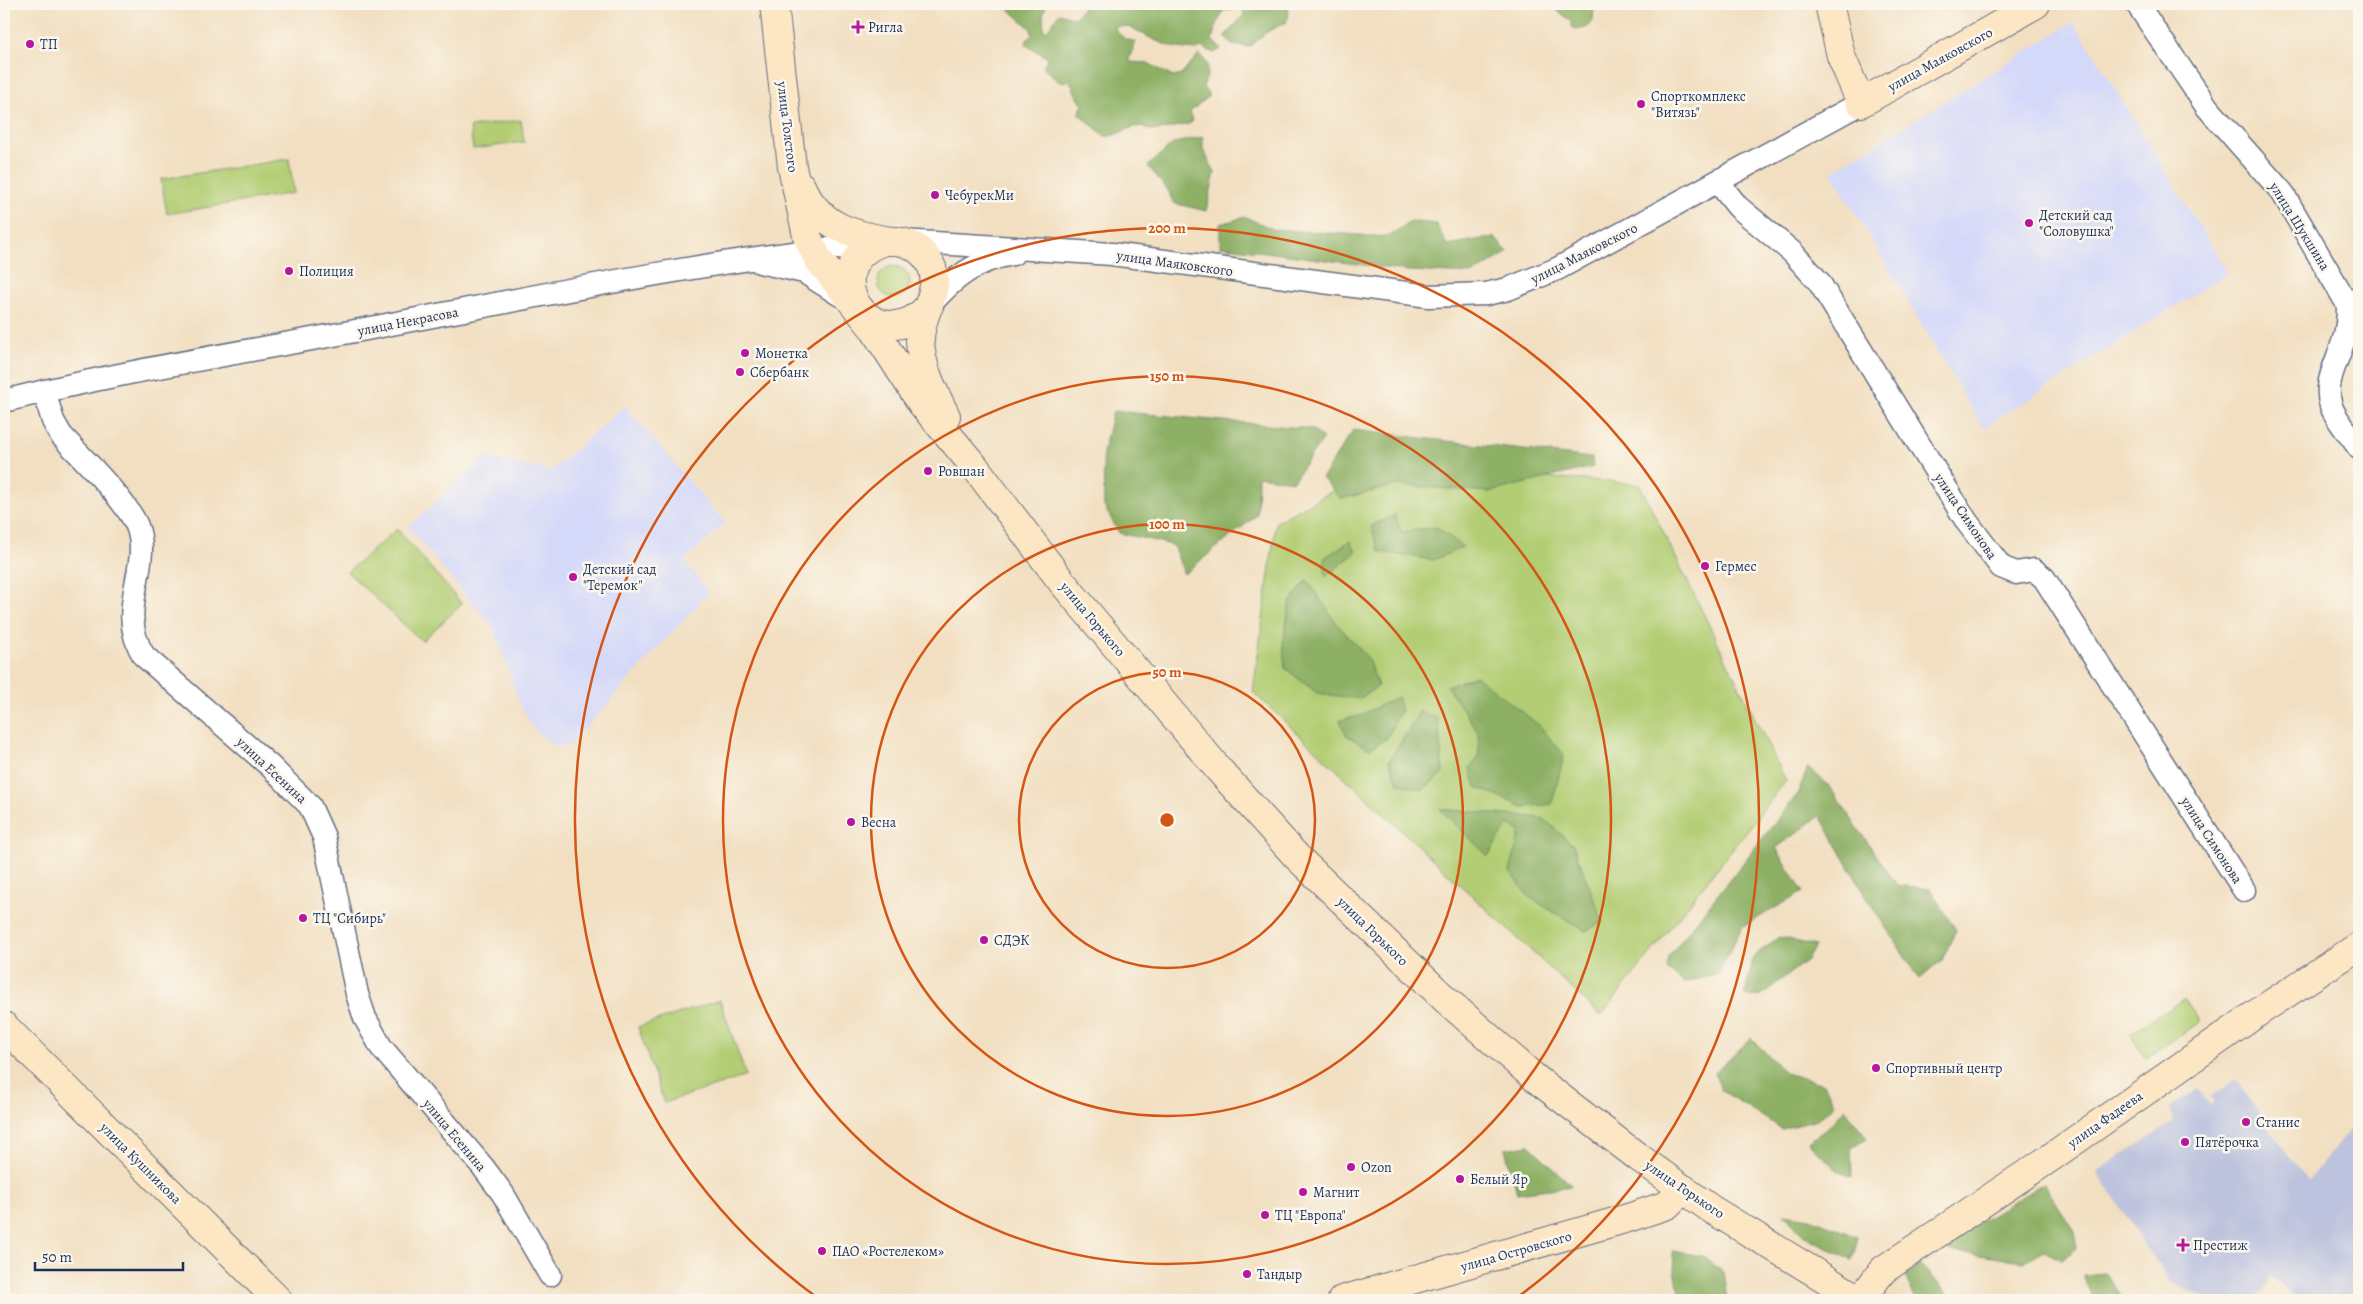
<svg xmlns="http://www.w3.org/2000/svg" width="2363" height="1304" font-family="Alegreya,serif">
  <rect width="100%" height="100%" fill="#fbf7ec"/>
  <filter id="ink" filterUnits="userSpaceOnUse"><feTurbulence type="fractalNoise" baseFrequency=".02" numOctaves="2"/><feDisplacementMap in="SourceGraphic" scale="10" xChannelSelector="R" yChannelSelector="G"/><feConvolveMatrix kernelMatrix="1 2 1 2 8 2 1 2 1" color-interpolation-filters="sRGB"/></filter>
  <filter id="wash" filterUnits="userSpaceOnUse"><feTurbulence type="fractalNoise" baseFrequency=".0096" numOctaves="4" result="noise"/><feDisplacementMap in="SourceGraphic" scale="20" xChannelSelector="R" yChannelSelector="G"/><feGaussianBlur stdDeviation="1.12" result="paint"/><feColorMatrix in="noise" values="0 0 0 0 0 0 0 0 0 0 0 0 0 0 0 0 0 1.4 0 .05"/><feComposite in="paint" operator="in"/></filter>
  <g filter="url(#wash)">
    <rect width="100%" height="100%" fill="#f2dfc1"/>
    <g fill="#d4d8f9">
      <polygon points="2074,22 2228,273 1983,428 1831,172"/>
      <polygon points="625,406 725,523 684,561 709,592 568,747 552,745 534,729 520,704 494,629 408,527 484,457 551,471"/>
    </g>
    <polygon fill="#bdc3de" points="2236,1079 2278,1141 2308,1181 2359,1118 2359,1300 2299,1300 2269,1275 2270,1281 2256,1300 2207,1300 2168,1280 2097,1171 2173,1122 2170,1108 2198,1089 2210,1105 2214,1102 2210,1096"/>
    <g fill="#b2cd73" stroke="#667e68">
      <polygon points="521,120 524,142 473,149 470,127"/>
      <polygon points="289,159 294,193 167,214 161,179"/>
      <circle cx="894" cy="282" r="16"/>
      <polygon points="1371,470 1608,481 1640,485 1786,781 1601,1016 1253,692 1276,522"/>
      <polygon points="397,529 462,604 422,641 347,572"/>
      <polygon points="2184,999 2200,1022 2146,1058 2130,1034"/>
      <polygon points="720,1000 746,1076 664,1103 638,1027"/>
    </g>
    <g fill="#8db065" stroke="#547062">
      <path d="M1003,4H1046L1043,16L1044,30L1047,31L1059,13L1075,18L1086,4H1287L1289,15L1286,22L1265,33L1249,47L1233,45L1225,36L1243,16L1244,10L1237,8L1223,11C1221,15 1212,36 1212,40L1221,49L1214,53L1201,47L1197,50C1183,49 1172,48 1159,42C1143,36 1133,24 1115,26L1116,31L1125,39L1136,42L1129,58L1130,62L1148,63L1173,77L1181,75L1199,54C1212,65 1208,73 1203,87L1208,92V97L1190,112L1192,122L1189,124L1161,130H1149L1143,126L1134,127L1111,136H1105L1079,114L1083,104C1075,97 1074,86 1068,79L1064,83L1058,81L1043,67L1048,58L1026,45L1027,40L1032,35L1031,29Z"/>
      <polygon points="1549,4 1594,4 1593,21 1586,28 1576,30 1571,27 1571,21"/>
      <polygon points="1203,137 1203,149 1215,173 1206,211 1173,203 1169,192 1148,166 1174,143"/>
      <polygon points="1245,217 1273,229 1387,237 1412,221 1436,224 1447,245 1494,237 1508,252 1473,274 1409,271 1220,246 1220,224"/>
      <polygon points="1113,411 1312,429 1323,439 1293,481 1258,476 1257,515 1184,574 1173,545 1119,533 1104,506 1103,452"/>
      <polygon points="1353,430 1592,458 1593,467 1489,492 1397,485 1341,499 1322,478"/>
      <polygon points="1395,515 1401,532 1437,527 1463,547 1434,560 1379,552 1371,526"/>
      <polygon points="1350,541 1356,552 1326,577 1324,558"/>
      <polygon points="1307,580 1338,625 1367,657 1378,686 1359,699 1317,693 1285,668 1283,642 1290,602"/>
      <polygon points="1476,676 1540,726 1564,755 1552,804 1523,807 1476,787 1470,768 1479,757 1478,732 1447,686"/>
      <polygon points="1397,697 1401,710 1387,738 1369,749 1346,735 1340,720 1359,716"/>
      <polygon points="1420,711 1438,719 1443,773 1423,790 1398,783 1389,761"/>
      <polygon points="1808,767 1828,785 1897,885 1930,889 1956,930 1942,960 1920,979 1874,910 1820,816 1776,848 1803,892 1742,927 1718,974 1684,983 1667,969 1669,956 1797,795"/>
      <polygon points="1440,809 1543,818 1573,845 1603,922 1585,931 1529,897 1510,872 1520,831 1508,825 1488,856"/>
      <polygon points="1779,937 1815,946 1807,960 1760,996 1744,997 1754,956"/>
      <polygon points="1751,1038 1786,1073 1824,1084 1835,1105 1817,1120 1782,1129 1721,1090 1715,1073"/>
      <polygon points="1845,1109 1867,1138 1851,1148 1852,1177 1838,1171 1808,1142 1825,1130"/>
      <polygon points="1529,1145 1572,1186 1517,1193 1505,1149"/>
      <polygon points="2043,1183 2074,1231 2077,1248 2061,1260 2044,1251 2024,1261 1948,1251 1951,1241"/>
      <polygon points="1784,1214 1810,1218 1858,1237 1852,1260 1803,1235"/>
      <polygon points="1672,1251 1702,1256 1724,1273 1728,1300 1685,1300 1679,1292"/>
      <polygon points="1920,1264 1953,1300 1916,1300 1905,1276"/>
      <polygon points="2105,1273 2123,1300 2094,1300 2083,1275"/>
    </g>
  </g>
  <g filter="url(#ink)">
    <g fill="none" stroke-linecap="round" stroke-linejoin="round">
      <g stroke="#666d81" stroke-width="25">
        <g id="street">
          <path d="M2137,4L2207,107L2282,192L2348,305C2348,317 2347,328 2344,339C2338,361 2323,383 2331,406C2336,420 2351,436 2359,448"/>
          <polyline points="1718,182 1738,207 1792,252 1819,282 1967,522 2001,567 2016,573 2034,570 2044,578 2244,890"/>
          <polyline points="902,241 1112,254 1429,296 1486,294 1508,289 1557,269 1861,103"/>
          <polyline points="760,262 804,272 840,295"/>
          <path d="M929,306C953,278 976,260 1013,254"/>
          <path d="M44,391L53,421L61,435C81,457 126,500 137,526C153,567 114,609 144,656L270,766L310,806L324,837L357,994L365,1018L381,1047L483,1167L503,1194L550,1275"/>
          <path d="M4,401C126,370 252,351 376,327C543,295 709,260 878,243"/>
        </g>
      </g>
      <g stroke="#666d81" stroke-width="30">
        <g id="secondary">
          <polyline points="774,4 792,167 807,236 818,259 873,328 922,404 975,467 1062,582 1220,771 1297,857 1445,999 1535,1078 1638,1157 1711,1209 1860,1300"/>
          <polyline points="1829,4 1841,56 1861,103 2036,4"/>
          <path d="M801,186C819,226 851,235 891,241"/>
          <path d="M929,306C879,362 818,281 869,248C879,242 891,239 902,242C911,244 918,248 924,255C950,284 919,310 920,341C921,368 934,392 946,416"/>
          <polyline points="4,1026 278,1300"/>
          <polyline points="1342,1300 1628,1218 1667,1205 1684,1189"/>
          <polyline points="1860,1300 1883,1270 2050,1158 2263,1009 2359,946"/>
        </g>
      </g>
      <use href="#street" stroke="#fff" stroke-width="22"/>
      <use href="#secondary" stroke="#fce6c4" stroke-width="28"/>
    </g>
  </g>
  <g fill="none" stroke="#d45514" stroke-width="2.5">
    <circle cx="1167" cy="820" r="148"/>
    <circle cx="1167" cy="820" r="296"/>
    <circle cx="1167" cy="820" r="444"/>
    <path d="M819 1299A592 592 0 1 1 1515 1299"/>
  </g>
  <g fill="#b5179e" stroke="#fbf7ec" stroke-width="2">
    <path d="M855.5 19.5h5v5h5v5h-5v5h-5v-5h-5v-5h5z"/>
    <circle cx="30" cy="44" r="5"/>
    <circle cx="1641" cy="104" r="5"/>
    <circle cx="935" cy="195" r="5"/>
    <circle cx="2029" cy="223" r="5"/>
    <circle cx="289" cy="271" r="5"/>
    <circle cx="745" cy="353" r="5"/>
    <circle cx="740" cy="372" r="5"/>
    <circle cx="928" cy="471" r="5"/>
    <circle cx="1705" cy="566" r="5"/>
    <circle cx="573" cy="577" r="5"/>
    <circle cx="851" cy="822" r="5"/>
    <circle cx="303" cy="918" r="5"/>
    <circle cx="984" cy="940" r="5"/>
    <circle cx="1876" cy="1068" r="5"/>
    <circle cx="2246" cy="1122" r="5"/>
    <circle cx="2185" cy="1142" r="5"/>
    <circle cx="1351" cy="1167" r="5"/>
    <circle cx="1460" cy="1179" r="5"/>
    <circle cx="1303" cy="1192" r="5"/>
    <circle cx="1265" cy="1215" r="5"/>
    <path d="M2180.5 1237.5h5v5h5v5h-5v5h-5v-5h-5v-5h5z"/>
    <circle cx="822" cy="1251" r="5"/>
    <circle cx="1247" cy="1274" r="5"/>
  </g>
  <g text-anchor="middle" stroke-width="5" stroke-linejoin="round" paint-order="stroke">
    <g font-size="14" fill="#1b2f5e" stroke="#fbf7ec" text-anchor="start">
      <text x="868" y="32">Ригла</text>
      <text x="40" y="49">ТП</text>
      <text x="1651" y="101">Спорткомплекс<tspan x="1651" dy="16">"Витязь"</tspan></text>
      <text x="945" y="200">ЧебурекМи</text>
      <text x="2039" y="220">Детский сад<tspan x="2039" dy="16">"Соловушка"</tspan></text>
      <text x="299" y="276">Полиция</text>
      <text x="755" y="358">Монетка</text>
      <text x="750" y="377">Сбербанк</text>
      <text x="938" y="476">Ровшан</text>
      <text x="1715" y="571">Гермес</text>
      <text x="583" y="574">Детский сад<tspan x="583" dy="16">"Теремок"</tspan></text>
      <text x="861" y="827">Весна</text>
      <text x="313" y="923">ТЦ "Сибирь"</text>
      <text x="994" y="945">СДЭК</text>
      <text x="1886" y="1073">Спортивный центр</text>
      <text x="2256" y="1127">Станис</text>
      <text x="2195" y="1147">Пятёрочка</text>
      <text x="1361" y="1172">Ozon</text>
      <text x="1470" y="1184">Белый Яр</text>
      <text x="1313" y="1197">Магнит</text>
      <text x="1275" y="1220">ТЦ "Европа"</text>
      <text x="2193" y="1250">Престиж</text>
      <text x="832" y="1256">ПАО «Ростелеком»</text>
      <text x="1257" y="1279">Тандыр</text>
    </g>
    <g font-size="14" fill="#1b2f5e" stroke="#fbf7ec">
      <text transform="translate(1940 59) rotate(-29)" y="5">улица Маяковского</text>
      <text transform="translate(788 127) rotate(83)" y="5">улица Толстого</text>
      <text transform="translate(2300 226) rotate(58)" y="5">улица Шукшина</text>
      <text transform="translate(1584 253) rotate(-27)" y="5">улица Маяковского</text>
      <text transform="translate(1175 263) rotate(8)" y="5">улица Маяковского</text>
      <text transform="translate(408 321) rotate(-11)" y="5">улица Некрасова</text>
      <text transform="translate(1966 516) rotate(56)" y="5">улица Симонова</text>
      <text transform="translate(1093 619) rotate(50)" y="5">улица Горького</text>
      <text transform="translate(272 770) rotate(43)" y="5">улица Есенина</text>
      <text transform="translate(2212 840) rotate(57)" y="5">улица Симонова</text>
      <text transform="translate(1373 931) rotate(44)" y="5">улица Горького</text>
      <text transform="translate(2105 1119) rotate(-35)" y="5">улица Фадеева</text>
      <text transform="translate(455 1135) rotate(50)" y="5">улица Есенина</text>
      <text transform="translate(141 1163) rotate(45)" y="5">улица Кушникова</text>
      <text transform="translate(1685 1189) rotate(34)" y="5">улица Горького</text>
      <text transform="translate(1516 1251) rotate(-16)" y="5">улица Островского</text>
    </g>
  </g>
  <circle cx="1167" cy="820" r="8" fill="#d45514" stroke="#fbf7ec" stroke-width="2.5"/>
  <g font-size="15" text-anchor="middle" font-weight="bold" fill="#d45514" stroke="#fbf7ec" stroke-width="5" stroke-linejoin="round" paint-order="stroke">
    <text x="1167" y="233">200 m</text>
    <text x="1167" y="381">150 m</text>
    <text x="1167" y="529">100 m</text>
    <text x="1167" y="677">50 m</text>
  </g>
  <rect width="2363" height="1304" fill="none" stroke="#fbf7ec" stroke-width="20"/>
  <path d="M35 1262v8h148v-8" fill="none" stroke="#1b2f5e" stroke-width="2.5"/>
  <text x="42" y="1262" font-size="15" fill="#1b2f5e" stroke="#fbf7ec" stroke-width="4" paint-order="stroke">50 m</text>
</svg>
